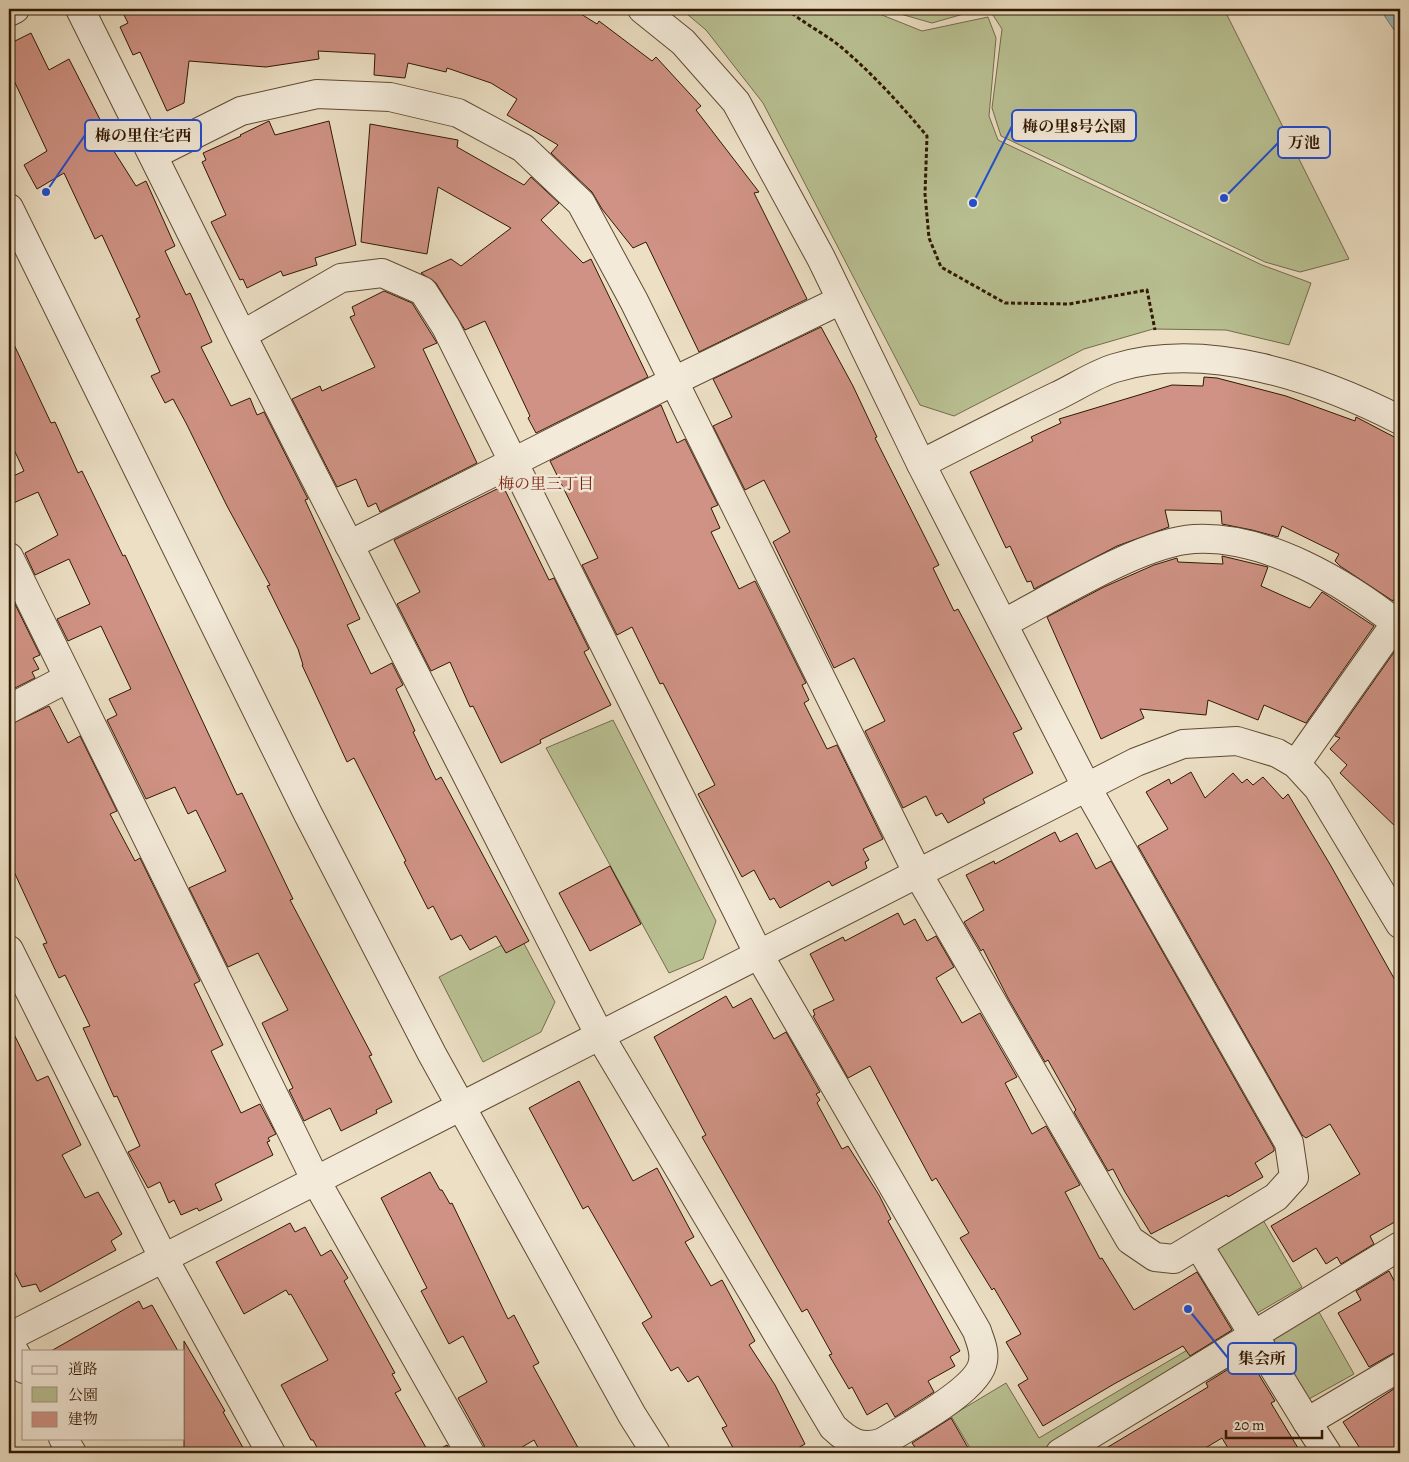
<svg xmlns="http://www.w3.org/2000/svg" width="1409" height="1462" font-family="Alegreya,'Noto Serif JP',serif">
  <rect width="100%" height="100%" fill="#ecdfc4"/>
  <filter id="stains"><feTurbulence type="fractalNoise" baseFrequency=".004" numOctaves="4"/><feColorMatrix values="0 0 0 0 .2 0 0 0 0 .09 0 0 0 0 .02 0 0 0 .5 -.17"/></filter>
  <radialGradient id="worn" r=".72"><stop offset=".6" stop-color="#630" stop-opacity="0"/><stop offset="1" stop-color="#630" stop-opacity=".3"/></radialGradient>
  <g fill="#b9c193" stroke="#756c4b">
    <polygon points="681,9 867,9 922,31 988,17 996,38 989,116 998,140 1262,265 1311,283 1289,345 1226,330 1153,329 1084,349 954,416 920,405 763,103 706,30"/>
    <polygon points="883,9 1224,9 1349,259 1300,272 1265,262 1001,136 992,108 1002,29 991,12 967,13 932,23"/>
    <polygon points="613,720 716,921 703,959 669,973 546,748"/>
    <polygon points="520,936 555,1002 541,1032 483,1062 439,977"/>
    <polygon points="1263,1220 1302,1287 1252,1316 1213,1249"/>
    <polygon points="1315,1305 1354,1374 1309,1399 1266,1333"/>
    <polygon points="1226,1327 1245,1358 1084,1453 973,1453 951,1416 1006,1383 1039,1438"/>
  </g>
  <polygon fill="#9cbabd" stroke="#717973" points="1380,9 1400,9 1400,39"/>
  <g fill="#cf9284" stroke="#311803">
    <polygon points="121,9 573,9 597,24 599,21 652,61 656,57 701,106 696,110 759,192 754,193 807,299 699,352 646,242 633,248 602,209 592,192 551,153 558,145 507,115 517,99 491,83 447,68 446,72 408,63 405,78 374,75 375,54 318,51 319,59 266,67 189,61 184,103 167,111 140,52 133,55 120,27 128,23"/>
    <polygon points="31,33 49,70 69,59 112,143 110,145 136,186 146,181 175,246 165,251 186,295 190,293 212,342 201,347 231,406 250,398 257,415 264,412 308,499 305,500 360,619 347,625 371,674 392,663 403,685 396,689 415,731 413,732 436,780 441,777 529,941 506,953 496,936 470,950 461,935 451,940 433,906 428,909 404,862 406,861 354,758 347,762 302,665 303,665 298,649 267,586 270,585 227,506 186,423 173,399 165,403 151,376 160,372 136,319 140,317 102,235 95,239 64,173 37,189 24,165 47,151 9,70 9,44"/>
    <polygon points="269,121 275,135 329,121 356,245 315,258 317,265 283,276 281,271 247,288 243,279 240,280 211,222 226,215 202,162 206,160 203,153 241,136 240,135"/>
    <polygon points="370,124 458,140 457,147 524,185 531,177 559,203 541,220 583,263 591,259 648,377 536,433 528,418 530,416 485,321 465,330 436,283 421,273 451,259 461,266 511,228 438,187 427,254 361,242"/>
    <polygon points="384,291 412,303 437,343 423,349 477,463 380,512 376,503 368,507 356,479 337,487 292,399 320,386 322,391 375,367 350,317 355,315 352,307"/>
    <polygon points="821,327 853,386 877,437 875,438 939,565 933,568 954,611 958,609 1022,729 1013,733 1033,773 983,799 985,803 948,823 942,813 936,816 926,796 903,808 865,731 885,721 854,658 834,668 773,542 790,532 764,480 745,490 713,426 732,417 713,379"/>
    <polygon points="9,334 51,423 55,422 78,473 82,471 123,556 125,555 237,795 242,793 293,899 290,900 372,1055 369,1056 392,1102 376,1110 377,1113 341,1131 330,1108 304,1121 289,1090 293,1088 262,1023 288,1010 258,953 228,967 189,888 226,871 196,810 188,814 175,787 146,799 107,720 117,715 109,699 131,689 101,626 68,641 57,619 90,604 69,559 35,575 25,553 58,535 38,492 9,505 9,478 24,471 9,439"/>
    <polygon points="1204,377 1217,378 1286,396 1355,421 1356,417 1400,440 1400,589 1393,601 1340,566 1335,561 1339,554 1282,526 1278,537 1252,530 1222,524 1221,511 1165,510 1169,527 1117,546 1034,589 1031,581 1027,582 1010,546 1006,548 970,472 1033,441 1031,437 1061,423 1059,419 1172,385 1203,386"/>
    <polygon points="661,405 677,443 685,439 718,505 711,508 720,528 711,532 739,589 755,581 806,683 802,685 809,700 804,703 827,749 837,745 883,839 863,849 869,860 865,862 867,868 832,886 829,881 780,908 774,898 770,900 754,870 742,877 698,794 715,785 663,683 660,684 632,627 617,635 582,565 598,558 550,461"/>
    <polygon points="503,486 549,580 554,578 589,649 584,652 611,705 540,740 541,743 501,763 473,706 470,707 450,662 431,671 397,604 420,592 394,540"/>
    <polygon points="1222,556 1268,567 1261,586 1310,608 1322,592 1374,626 1306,723 1264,705 1258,720 1208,700 1206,715 1140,709 1144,718 1101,739 1047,617 1104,587 1154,565 1177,558 1178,562 1223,564"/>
    <polygon points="9,592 40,655 33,658 39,669 32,672 35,678 9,691"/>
    <polygon points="1397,648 1400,651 1400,831 1340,773 1347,765 1330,749 1340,738 1335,736"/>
    <polygon points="49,706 68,743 80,736 117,811 110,814 135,861 140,858 200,981 194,984 223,1045 211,1051 241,1113 260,1104 276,1134 268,1138 270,1141 267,1142 273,1155 215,1184 222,1200 199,1211 197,1208 181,1215 174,1200 169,1203 160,1182 148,1188 128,1152 140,1146 117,1096 114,1097 83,1028 90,1026 65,975 59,978 43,944 47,943 9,861 9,725"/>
    <polygon points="1191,772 1205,798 1233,773 1242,783 1247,779 1253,785 1263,777 1283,799 1288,794 1331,866 1400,989 1400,1219 1370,1236 1374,1244 1341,1264 1337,1257 1326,1264 1316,1248 1293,1262 1271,1226 1360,1174 1330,1124 1306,1138 1302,1135 1138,846 1168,829 1146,792 1169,779 1171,784"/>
    <polygon points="1055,832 1060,842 1077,833 1096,869 1111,861 1274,1148 1274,1151 1255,1163 1263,1177 1228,1197 1227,1195 1151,1234 1125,1192 1113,1169 1108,1171 1074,1112 1076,1110 1048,1060 1045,1062 1008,998 983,949 981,951 964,922 984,910 966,875 994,861 995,864"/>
    <polygon points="610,866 641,924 590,951 559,893"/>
    <polygon points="898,913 904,925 915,919 927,941 936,936 954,967 936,978 962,1023 980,1013 1017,1077 1005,1083 1032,1134 1046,1126 1080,1185 1065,1192 1100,1259 1102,1258 1134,1310 1197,1272 1232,1330 1190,1356 1183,1346 1114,1384 1043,1426 1018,1385 1028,1379 1006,1342 1021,1334 994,1288 992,1290 960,1238 969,1233 936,1178 932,1181 870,1066 848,1078 813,1016 815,1015 813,1010 834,1000 810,954 843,937 845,941"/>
    <polygon points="726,996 733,1008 751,998 774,1039 786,1032 820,1092 816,1094 820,1100 817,1103 842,1149 848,1146 879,1195 891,1219 888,1221 960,1351 950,1357 955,1366 928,1381 934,1392 895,1417 887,1403 867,1415 852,1387 849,1389 829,1355 832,1354 807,1309 802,1312 702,1137 706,1135 654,1037"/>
    <polygon points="9,1024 37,1081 48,1076 81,1145 62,1155 85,1198 98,1192 122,1234 111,1241 116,1250 40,1292 36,1284 22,1287 9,1261"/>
    <polygon points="579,1081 633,1181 657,1168 694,1237 685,1242 711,1286 722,1280 755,1341 749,1345 775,1385 805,1444 789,1453 736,1453 722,1428 727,1426 698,1376 688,1382 678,1367 671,1371 642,1323 652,1317 588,1206 583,1209 529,1108"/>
    <polygon points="430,1172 440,1190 442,1190 450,1204 452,1203 508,1319 514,1315 539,1363 533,1366 581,1453 541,1453 534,1440 512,1453 486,1453 484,1445 458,1398 487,1382 463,1336 449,1344 421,1291 427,1288 381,1198"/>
    <polygon points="290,1223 295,1232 305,1227 321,1256 331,1250 348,1278 344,1281 395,1373 392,1374 401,1390 395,1393 429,1453 320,1453 313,1440 311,1440 281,1385 328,1360 291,1294 289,1295 286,1290 244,1314 216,1262"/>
    <polygon points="1389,1271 1400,1292 1400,1351 1392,1354 1369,1367 1338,1313 1361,1300 1356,1291"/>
    <polygon points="139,1301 143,1309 152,1305 178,1351 51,1351"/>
    <polygon points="184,1341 225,1411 223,1412 246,1453 184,1453"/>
    <polygon points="1248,1357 1275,1401 1271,1403 1301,1453 1231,1453 1222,1438 1197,1453 1098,1453 1208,1387 1206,1383"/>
    <polygon points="1400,1385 1400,1453 1363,1453 1343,1422"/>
    <polygon points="951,1418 971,1453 919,1453 912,1443"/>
    <polygon points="447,1445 452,1453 432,1453"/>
  </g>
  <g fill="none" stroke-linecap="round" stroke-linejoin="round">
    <g stroke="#604a33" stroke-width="30">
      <g id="minor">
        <path d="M80,9L244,339L600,1036L833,1427C849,1442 861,1450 883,1442C907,1427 980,1389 983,1361C985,1350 980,1341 977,1331L759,955L446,327L423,291L382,273L341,278L242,335"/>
        <polyline points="9,12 15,9"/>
        <polyline points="153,155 241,111 317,94 390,97 458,113 523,148 581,203 634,301 918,874 1130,1240 1155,1257 1174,1259 1276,1197 1294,1177 1289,1143 1087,788 921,464 821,258 736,102 683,42 642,9"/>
        <polyline points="9,208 308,814 432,1054 632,1415 656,1453"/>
        <path d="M921,464C966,441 1011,418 1057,396C1076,387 1095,374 1115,368C1207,340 1318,378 1400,420"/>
        <polyline points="349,545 674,381 841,300"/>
        <polyline points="9,557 316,1181 470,1453"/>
        <path d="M1004,623C1053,598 1141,542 1194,539C1266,535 1346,583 1400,626"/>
        <polyline points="9,709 68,678"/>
        <polyline points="1296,764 1400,617"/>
        <polyline points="9,950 164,1259 271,1453"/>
        <polyline points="1199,1246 1307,1422"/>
        <polyline points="9,1337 1136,762 1183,744 1237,741 1277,753 1296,764 1318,788 1400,924"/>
        <polyline points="9,1342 24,1369"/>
        <polyline points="63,1438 72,1453"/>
        <polyline points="1060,1453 1400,1246"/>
        <polyline points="1327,1453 1307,1422 1400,1367"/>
      </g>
    </g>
    <path stroke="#311803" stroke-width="3" stroke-dasharray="4 2.5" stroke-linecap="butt" d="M787,9C804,24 824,33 841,47C873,74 900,104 927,136L925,194L929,238L941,267L1005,303L1069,304L1147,290L1155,330"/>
    <use href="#minor" stroke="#f3ead9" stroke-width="28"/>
  </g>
  <g text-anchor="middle" stroke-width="5" stroke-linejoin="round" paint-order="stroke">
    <g font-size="16" fill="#7a1f14" stroke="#f3ead9">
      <text x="546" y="489">梅の里三丁目</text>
    </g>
  </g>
  <path fill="none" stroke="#1d4ed8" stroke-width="2" d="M973 203L1012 126M46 192L85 135M1224 198L1278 143M1188 1309L1228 1358"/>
  <g fill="#1d4ed8" stroke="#f3ead9" stroke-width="2">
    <circle cx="973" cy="203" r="5"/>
    <circle cx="46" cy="192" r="5"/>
    <circle cx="1224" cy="198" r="5"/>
    <circle cx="1188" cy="1309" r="5"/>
  </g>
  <g fill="#f3ead9" stroke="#1d4ed8" stroke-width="2">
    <rect x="1012" y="110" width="124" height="31" rx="5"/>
    <rect x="85" y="120" width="116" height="31" rx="5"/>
    <rect x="1278" y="127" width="52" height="31" rx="5"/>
    <rect x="1228" y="1343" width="68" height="31" rx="5"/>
  </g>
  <g font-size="16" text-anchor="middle" font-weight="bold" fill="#311803">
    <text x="1074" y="132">梅の里8号公園</text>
    <text x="143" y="141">梅の里住宅西</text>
    <text x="1304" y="148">万池</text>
    <text x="1262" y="1364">集会所</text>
  </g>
  <rect width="1409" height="1462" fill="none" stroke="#ecdfc4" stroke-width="30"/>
  <rect x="10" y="10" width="1389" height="1442" fill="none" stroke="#311803" stroke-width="2.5"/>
  <rect x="15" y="15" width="1379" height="1432" fill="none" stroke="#311803"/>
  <rect x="22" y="1350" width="162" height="90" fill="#f3ead9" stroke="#a59683"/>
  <rect x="32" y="1366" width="25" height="8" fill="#f3ead9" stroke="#a59683"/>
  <text x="68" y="1374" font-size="15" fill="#311803">道路</text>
  <rect x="32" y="1387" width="25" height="15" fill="#b9c193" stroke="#a59683"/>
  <text x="68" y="1400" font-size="15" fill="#311803">公園</text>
  <rect x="32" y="1412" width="25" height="15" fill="#cf9284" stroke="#a59683"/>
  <text x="68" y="1424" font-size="15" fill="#311803">建物</text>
  <path d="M1226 1430v8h96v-8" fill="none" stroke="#311803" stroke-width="2.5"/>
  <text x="1234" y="1430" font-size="15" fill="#311803" stroke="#f3ead9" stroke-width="4" paint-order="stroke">20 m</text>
  <rect width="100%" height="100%" filter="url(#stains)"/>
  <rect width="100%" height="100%" fill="url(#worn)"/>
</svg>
